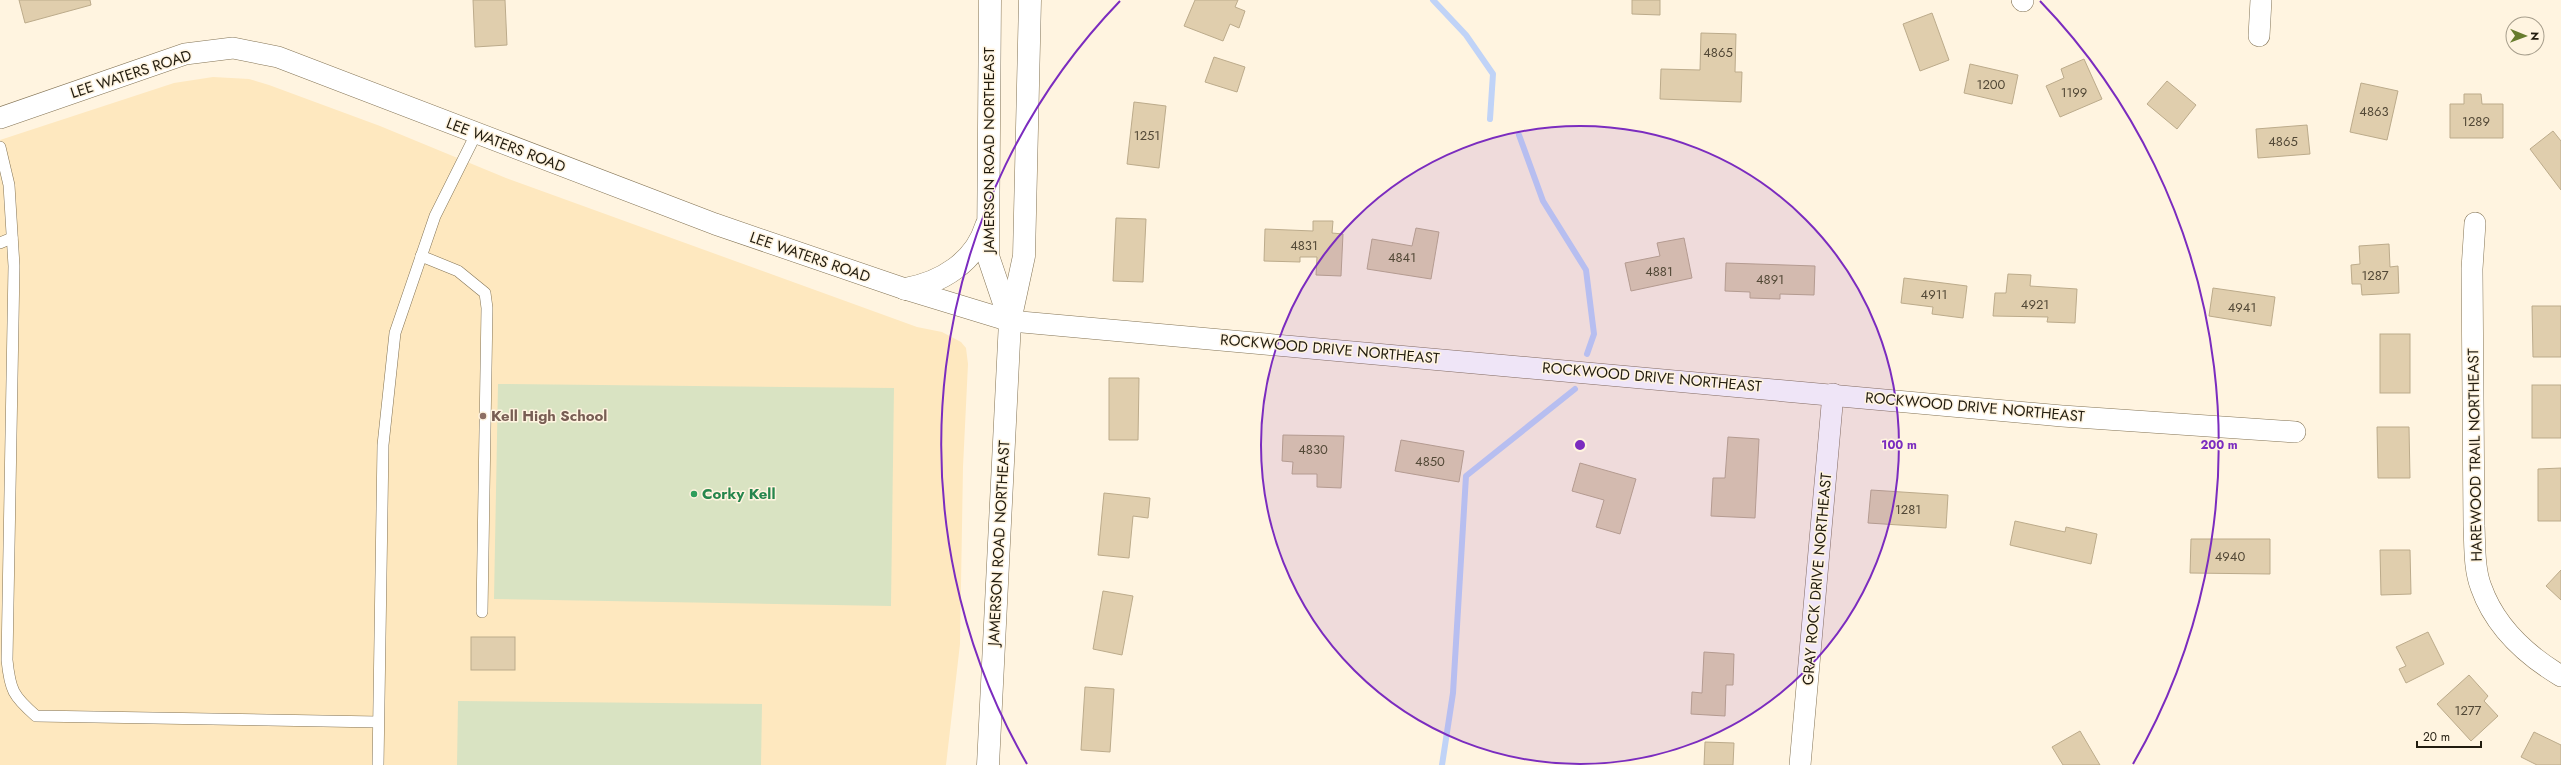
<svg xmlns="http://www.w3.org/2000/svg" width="2561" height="765" font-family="Jost,sans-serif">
  <rect width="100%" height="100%" fill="#fff4e0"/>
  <polygon fill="#fee8bf" points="213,77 249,79 269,85 380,126 506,178 917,327 942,332 961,342 966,348 968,364 963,467 960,644 946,765 0,765 0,140 174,83"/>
  <g fill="#d9e3c2">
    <polygon points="498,384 894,388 891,606 494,599"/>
    <polygon points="458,701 762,704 761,765 457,765"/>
  </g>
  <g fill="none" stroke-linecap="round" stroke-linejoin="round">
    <g stroke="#c0d3f7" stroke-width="6">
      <polyline points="1433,0 1466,35 1493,74 1490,119"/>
      <polyline points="1519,135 1543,201 1586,270 1594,334 1587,354"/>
      <polyline points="1442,765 1453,693 1466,476 1575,389"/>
    </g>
  </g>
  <g fill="#e0cead" stroke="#bcab8b">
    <polygon points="19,0 90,0 91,5 25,23"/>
    <polygon points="473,0 505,0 507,45 475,47"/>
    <polygon points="1195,0 1238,0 1235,7 1245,11 1239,28 1230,24 1223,41 1184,26"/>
    <polygon points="1632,0 1660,0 1660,15 1632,14"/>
    <polygon points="1932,13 1949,60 1920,71 1903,24"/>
    <polygon points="1701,33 1736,34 1735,72 1742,72 1741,102 1660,99 1661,69 1700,70"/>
    <polygon points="1214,57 1245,67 1237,92 1205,82"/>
    <polygon points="2084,59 2102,99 2060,117 2046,86 2064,78 2061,69"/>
    <polygon points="1970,64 2018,75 2012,104 1964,93"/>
    <polygon points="2167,81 2196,105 2177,129 2147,104"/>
    <polygon points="2361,83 2398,91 2387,140 2350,132"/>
    <polygon points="2464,94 2481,94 2482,104 2503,104 2503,138 2450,138 2450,104 2464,104"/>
    <polygon points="1134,102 1166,106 1159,168 1127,164"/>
    <polygon points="2307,125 2310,154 2258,158 2256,129"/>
    <polygon points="2553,131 2561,141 2561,190 2530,149"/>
    <polygon points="1116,218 1146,219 1143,282 1113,281"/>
    <polygon points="1313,221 1333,221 1332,233 1343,234 1341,276 1316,275 1317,257 1300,257 1300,262 1264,261 1265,229 1313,231"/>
    <polygon points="1416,228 1439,232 1431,279 1367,269 1372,239 1412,246"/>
    <polygon points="1684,238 1692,278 1631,291 1625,263 1660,256 1657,243"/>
    <polygon points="2389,244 2390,267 2398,266 2399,293 2362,295 2361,284 2352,284 2351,265 2360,264 2359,246"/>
    <polygon points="1726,263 1815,266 1814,295 1780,294 1780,299 1750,298 1750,292 1725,291"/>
    <polygon points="2008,274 2031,275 2030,286 2077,289 2075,323 2047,322 2048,317 1993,316 1995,293 2006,293"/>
    <polygon points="1904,278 1967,286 1963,318 1932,314 1933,307 1901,303"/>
    <polygon points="2213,288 2275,297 2271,326 2209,316"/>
    <polygon points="2532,306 2561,306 2561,357 2533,357"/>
    <rect x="2380" y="334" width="30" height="59"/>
    <polygon points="1109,378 1139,378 1138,440 1109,440"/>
    <rect x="2532" y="385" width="29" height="53"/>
    <polygon points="2377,427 2409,427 2410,478 2378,478"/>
    <polygon points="1283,435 1344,436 1341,488 1317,487 1317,474 1292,474 1293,462 1282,461"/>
    <polygon points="1728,437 1759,439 1755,518 1711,516 1713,478 1725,478"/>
    <polygon points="1401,440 1464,451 1459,482 1395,471"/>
    <polygon points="1580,463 1636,479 1620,534 1596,527 1604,500 1572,491"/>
    <polygon points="2561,468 2561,521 2538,521 2538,469"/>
    <polygon points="1871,490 1948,495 1946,528 1868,523"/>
    <polygon points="1104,493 1150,498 1148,518 1133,516 1129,558 1098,555"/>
    <polygon points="2015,521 2065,532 2066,527 2097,534 2091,564 2010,545"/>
    <polygon points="2191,539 2270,539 2270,574 2190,573"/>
    <polygon points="2380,550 2410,550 2411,594 2381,595"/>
    <polygon points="2561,570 2561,600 2546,586"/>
    <polygon points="1103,591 1133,596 1122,655 1093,649"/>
    <polygon points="2428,632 2444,664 2406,683 2399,669 2406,666 2396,647"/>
    <rect x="471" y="637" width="44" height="33"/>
    <polygon points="1704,652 1734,654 1733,685 1726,685 1725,716 1691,714 1692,692 1702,693"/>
    <polygon points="2469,675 2488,696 2484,701 2498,716 2471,741 2437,704"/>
    <polygon points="1085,687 1114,689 1110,752 1081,750"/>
    <polygon points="2080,731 2100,765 2063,765 2052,747"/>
    <polygon points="2534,732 2561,745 2561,765 2537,765 2521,757"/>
    <polygon points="1705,742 1734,743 1733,765 1704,765"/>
  </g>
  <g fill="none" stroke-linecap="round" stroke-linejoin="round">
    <g stroke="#847455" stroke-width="12">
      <g id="service">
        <path d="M0,147L9,185L14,266L7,660C10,690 13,696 36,716L378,722"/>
        <polyline points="0,243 12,238"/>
        <polyline points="421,256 458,271 485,293 487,308 482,612"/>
        <polyline points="378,765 383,445 395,333 435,216 476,134"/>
      </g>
    </g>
    <g stroke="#847455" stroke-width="22">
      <g id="minor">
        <polyline points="2022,0 2023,1"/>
        <polyline points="2259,36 2261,0"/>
        <polyline points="0,118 185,54 233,48 278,57 715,224 905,289 1010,321 2062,416 2295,432"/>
        <path d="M2475,223L2472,269L2474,526C2475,546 2474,569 2481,587C2495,627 2526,655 2561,676"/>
        <polyline points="1800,765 1833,394"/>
      </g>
    </g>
    <g stroke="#847455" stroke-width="23">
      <g id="tertiary">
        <polyline points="990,0 988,256 1010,321"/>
        <path d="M905,289C941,283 975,262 986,226"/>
        <polyline points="988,765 1010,321 1024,256 1030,0"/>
      </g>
    </g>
    <use href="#service" stroke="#fff" stroke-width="11"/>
    <use href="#minor" stroke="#fff" stroke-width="21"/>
    <use href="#tertiary" stroke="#fff" stroke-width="22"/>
  </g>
  <circle cx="1580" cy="445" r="319" fill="#7b2cbf" fill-opacity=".12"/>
  <g fill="none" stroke="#7b2cbf" stroke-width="2">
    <circle cx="1580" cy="445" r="319"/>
    <path d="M1027 764A639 639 0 0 1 1120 1M2040 1A639 639 0 0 1 2133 764"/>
  </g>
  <circle fill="#8d6e63" stroke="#fff4e0" stroke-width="1.5" cx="483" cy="416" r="4"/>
  <circle fill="#2e9e5b" stroke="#fff4e0" stroke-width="1.5" cx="694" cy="494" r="4"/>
  <g text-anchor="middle" stroke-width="3" stroke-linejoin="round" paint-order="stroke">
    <g font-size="13" fill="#524836">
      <text x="1718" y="57">4865</text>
      <text x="1991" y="89">1200</text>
      <text x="2074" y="97">1199</text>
      <text x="2374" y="116">4863</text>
      <text x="2476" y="126">1289</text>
      <text x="1147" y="140">1251</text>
      <text x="2283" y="146">4865</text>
      <text x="1304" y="250">4831</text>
      <text x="1402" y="262">4841</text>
      <text x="1659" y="276">4881</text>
      <text x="2375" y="280">1287</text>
      <text x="1770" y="284">4891</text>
      <text x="1934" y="299">4911</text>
      <text x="2035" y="309">4921</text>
      <text x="2242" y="312">4941</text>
      <text x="1313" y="454">4830</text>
      <text x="1430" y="466">4850</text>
      <text x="1908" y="514">1281</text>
      <text x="2230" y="561">4940</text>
      <text x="2468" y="715">1277</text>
    </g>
    <g font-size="15" fill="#221c0f" stroke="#fff4e0">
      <text transform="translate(131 74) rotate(-18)" y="5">LEE WATERS ROAD</text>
      <text transform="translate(506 145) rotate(21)" y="5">LEE WATERS ROAD</text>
      <text transform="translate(989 150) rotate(-90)" y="5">JAMERSON ROAD NORTHEAST</text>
      <text transform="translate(810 257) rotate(19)" y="5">LEE WATERS ROAD</text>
      <text transform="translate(1330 349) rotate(5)" y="5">ROCKWOOD DRIVE NORTHEAST</text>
      <text transform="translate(1652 377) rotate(5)" y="5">ROCKWOOD DRIVE NORTHEAST</text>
      <text transform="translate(1975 407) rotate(5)" y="5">ROCKWOOD DRIVE NORTHEAST</text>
      <text transform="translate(2475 455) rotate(-91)" y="5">HAREWOOD TRAIL NORTHEAST</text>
      <text transform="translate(999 543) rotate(-87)" y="5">JAMERSON ROAD NORTHEAST</text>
      <text transform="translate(1817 579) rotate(-85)" y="5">GRAY ROCK DRIVE NORTHEAST</text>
    </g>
    <g font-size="15" font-weight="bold" fill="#785e54" stroke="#fff4e0" text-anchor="start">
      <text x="491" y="421">Kell High School</text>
    </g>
    <g font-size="15" font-weight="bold" fill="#27864d" stroke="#fff4e0" text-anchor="start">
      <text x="702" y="499">Corky Kell</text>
    </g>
  </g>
  <circle cx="1580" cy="445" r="6" fill="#7b2cbf" stroke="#fff4e0" stroke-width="2"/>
  <g font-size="12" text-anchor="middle" font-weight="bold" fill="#7b2cbf" stroke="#fff4e0" stroke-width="3" stroke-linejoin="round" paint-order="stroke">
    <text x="1899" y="449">100 m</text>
    <text x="2219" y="449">200 m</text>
  </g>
  <g transform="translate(2525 36) rotate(91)"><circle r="19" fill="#fff4e0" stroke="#a79e8c"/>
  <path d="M0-3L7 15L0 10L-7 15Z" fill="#677c2d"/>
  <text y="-6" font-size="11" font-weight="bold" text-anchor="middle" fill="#221c0f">N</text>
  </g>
  <path d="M2417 741v6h64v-6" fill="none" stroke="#221c0f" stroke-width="2"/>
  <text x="2423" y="741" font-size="12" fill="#221c0f" stroke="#fff4e0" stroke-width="3" paint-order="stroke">20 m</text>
</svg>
